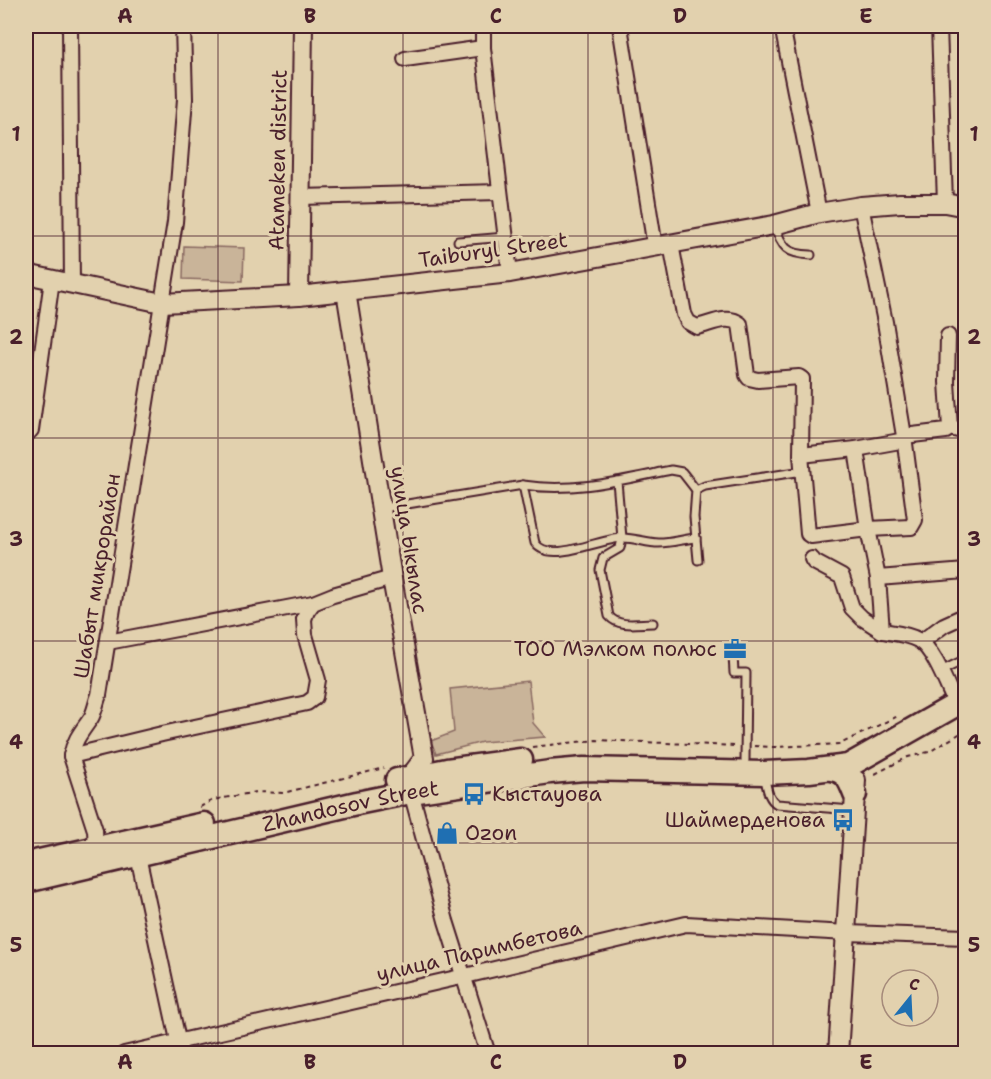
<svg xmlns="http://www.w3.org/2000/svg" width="991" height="1079" font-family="'Shantell Sans',sans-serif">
  <rect width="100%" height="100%" fill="#e2d1ae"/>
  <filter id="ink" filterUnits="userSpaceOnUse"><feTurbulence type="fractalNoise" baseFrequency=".0167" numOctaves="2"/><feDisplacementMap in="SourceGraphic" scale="12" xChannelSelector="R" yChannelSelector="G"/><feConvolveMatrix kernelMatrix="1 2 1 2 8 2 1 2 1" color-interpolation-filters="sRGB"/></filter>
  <g filter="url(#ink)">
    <g fill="#c9b499" stroke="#8a6a62" stroke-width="1.5">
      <polygon points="184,246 244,248 243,281 183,279"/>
      <polygon points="528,681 533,723 545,737 482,742 436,754 431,741 454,732 450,689"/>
    </g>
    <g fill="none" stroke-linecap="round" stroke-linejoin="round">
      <g stroke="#4a1f2b" stroke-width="11">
        <g id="service">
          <path d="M774,225C783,248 786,254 811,255"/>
          <polyline points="458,241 506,237"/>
          <path d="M617,481L622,538L620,548L603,558L600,570L609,616C619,628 639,623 653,623"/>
          <path d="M523,485L535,543C550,565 601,538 623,538C635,538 647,543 659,543C671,543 684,539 696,538"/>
          <path d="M383,508L523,485C573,493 622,480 671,470L682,472L696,490"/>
          <polyline points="698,560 694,517 696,490 705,486 803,471"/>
          <polyline points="733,655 734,673 746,673 745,760"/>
          <polyline points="941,671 966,659"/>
          <path d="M764,775C767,786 767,798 777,804L852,810"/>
        </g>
      </g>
      <g stroke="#4a1f2b" stroke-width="18">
        <g id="minor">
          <polyline points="70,26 72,285"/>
          <polyline points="483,26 483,48 510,273"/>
          <polyline points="620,26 655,247"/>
          <polyline points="782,26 819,213"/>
          <polyline points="939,26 945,203"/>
          <polyline points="405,59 483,48"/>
          <polyline points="300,197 500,192"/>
          <path d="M671,244L684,314L688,322L697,327C711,324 728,314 740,324L747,375L749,378L758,380L799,377L802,379L801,455L808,534L811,536L868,529L878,578L882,631C893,633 908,634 918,640C934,649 948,688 956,705"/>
          <polyline points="950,428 966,432"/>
          <polyline points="26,435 31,430 52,280"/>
          <polyline points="856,449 868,529 911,527 915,520 904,436 946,431 950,428 947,382 948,336"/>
          <polyline points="801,455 856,449 900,441 904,436 885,322 861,206"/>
          <polyline points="812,559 814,562 842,577 852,608 862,618 882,631"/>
          <polyline points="878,578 966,571"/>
          <polyline points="108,642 313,603"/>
          <polyline points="921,642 944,625 966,615"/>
          <polyline points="71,756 162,734 307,703 315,697 318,680 305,635 304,619 307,611 313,603 333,595 392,578"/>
          <polyline points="411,792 446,921 488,1054"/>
          <polyline points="136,847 181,1054"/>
          <path d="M96,848L95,830L71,756C74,740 82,731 91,718C95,711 96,702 99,695L175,222L185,99L183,26"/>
          <polyline points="124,1054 465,976 686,924 847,933 966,937"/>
        </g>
      </g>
      <g stroke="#4a1f2b" stroke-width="22">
        <g id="tertiary">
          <polyline points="26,274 162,303 299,296 510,273 774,225 819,213 861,206 900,203 945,203 966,207"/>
          <polyline points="346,291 392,578 424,758 409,778 409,784"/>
          <polyline points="299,296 303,26"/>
          <polyline points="838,1054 856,780"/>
        </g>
      </g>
      <g stroke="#4a1f2b" stroke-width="27">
        <g id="primary">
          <path d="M832,769C847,771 850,782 855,794"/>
          <polyline points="397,780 447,770 521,760"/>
          <polyline points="26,864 204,824"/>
          <path id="s1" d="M26,881L357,803L411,792L550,772L584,769L764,773L809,771L848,766L966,699"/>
        </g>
      </g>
      <g stroke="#4a1f2b" stroke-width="2" stroke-dasharray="4.5 4.5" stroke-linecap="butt">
        <polyline points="754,746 774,747 840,744 900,715"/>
        <polyline points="532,747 596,740 736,746"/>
        <polyline points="875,774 908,757 929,752 966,730"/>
        <polyline points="200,807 213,800 256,792 283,793 384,768"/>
      </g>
      <use href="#service" stroke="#e2d1ae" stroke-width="7"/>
      <use href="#minor" stroke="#e2d1ae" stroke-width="14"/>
      <use href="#tertiary" stroke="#e2d1ae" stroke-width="18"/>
      <use href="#primary" stroke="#e2d1ae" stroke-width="22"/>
    </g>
  </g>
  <path fill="none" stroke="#4a1f2b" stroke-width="1.5" stroke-opacity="0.55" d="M218,26V1054M403,26V1054M588,26V1054M773,26V1054M26,236H966M26,438H966M26,641H966M26,843H966"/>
  <defs>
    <g id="office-bare" transform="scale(1.8)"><path d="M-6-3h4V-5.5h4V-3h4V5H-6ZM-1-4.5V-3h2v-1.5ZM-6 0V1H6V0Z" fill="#1f6fb2" stroke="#e2d1ae" stroke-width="2.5" paint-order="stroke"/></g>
    <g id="bus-bare" transform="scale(1.8)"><path d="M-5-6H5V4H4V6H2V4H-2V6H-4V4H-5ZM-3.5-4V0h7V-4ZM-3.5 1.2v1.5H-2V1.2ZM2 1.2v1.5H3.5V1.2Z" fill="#1f6fb2" stroke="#e2d1ae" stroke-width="2.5" paint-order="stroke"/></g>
    <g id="shop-bare" transform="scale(1.8)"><path d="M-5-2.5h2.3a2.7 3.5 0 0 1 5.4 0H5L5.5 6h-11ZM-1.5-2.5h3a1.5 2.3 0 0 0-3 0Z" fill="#1f6fb2" stroke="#e2d1ae" stroke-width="2.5" paint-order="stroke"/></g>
  </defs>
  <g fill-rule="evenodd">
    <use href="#office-bare" x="735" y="649"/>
    <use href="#bus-bare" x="474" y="794"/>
    <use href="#bus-bare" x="843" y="820"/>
    <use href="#shop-bare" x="447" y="833"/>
  </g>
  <g text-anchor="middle" stroke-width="6" stroke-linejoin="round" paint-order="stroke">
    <g font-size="21" fill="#4a1f2b" stroke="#e2d1ae">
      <text transform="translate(278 160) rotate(-89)" y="7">Atameken district</text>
      <text transform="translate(493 250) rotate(-8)" y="7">Taiburyl Street</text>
      <text transform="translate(409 540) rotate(81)" y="7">улица Ыкылас</text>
      <text transform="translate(97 576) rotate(-81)" y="7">Шабыт микрорайон</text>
      <text dy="7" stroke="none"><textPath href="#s1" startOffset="333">Zhandosov Street</textPath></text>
      <text transform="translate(479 951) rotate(-13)" y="7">улица Паримбетова</text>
    </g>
    <g font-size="21" fill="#4a1f2b" stroke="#e2d1ae" text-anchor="end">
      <text x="717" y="656">ТОО Мэлком полюс</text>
      <text x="492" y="801" text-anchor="start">Кыстауова</text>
      <text x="825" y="827">Шаймерденова</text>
      <text x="465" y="840" text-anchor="start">Ozon</text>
    </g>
  </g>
  <rect width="991" height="1079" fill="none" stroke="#e2d1ae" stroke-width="66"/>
  <g transform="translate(910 998) rotate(18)"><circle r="28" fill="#e2d1ae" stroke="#a58a7a" stroke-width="1.5"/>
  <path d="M0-4.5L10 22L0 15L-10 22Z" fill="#1f6fb2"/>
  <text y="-9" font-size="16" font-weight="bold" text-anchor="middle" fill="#4a1f2b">С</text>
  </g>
  <rect x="33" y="33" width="925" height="1013" fill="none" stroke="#4a1f2b" stroke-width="2"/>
  <g font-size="20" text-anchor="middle" font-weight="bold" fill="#4a1f2b">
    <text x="125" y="23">A</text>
    <text x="310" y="23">B</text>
    <text x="496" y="23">C</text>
    <text x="680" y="23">D</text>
    <text x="866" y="23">E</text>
    <text x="16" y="141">1</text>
    <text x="974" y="141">1</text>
    <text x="16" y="344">2</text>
    <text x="974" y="344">2</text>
    <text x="16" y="546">3</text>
    <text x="974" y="546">3</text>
    <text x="16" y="749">4</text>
    <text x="974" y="749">4</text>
    <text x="16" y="952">5</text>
    <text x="974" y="952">5</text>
    <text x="125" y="1069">A</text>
    <text x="310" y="1069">B</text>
    <text x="496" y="1069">C</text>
    <text x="680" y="1069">D</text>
    <text x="866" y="1069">E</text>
  </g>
</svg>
